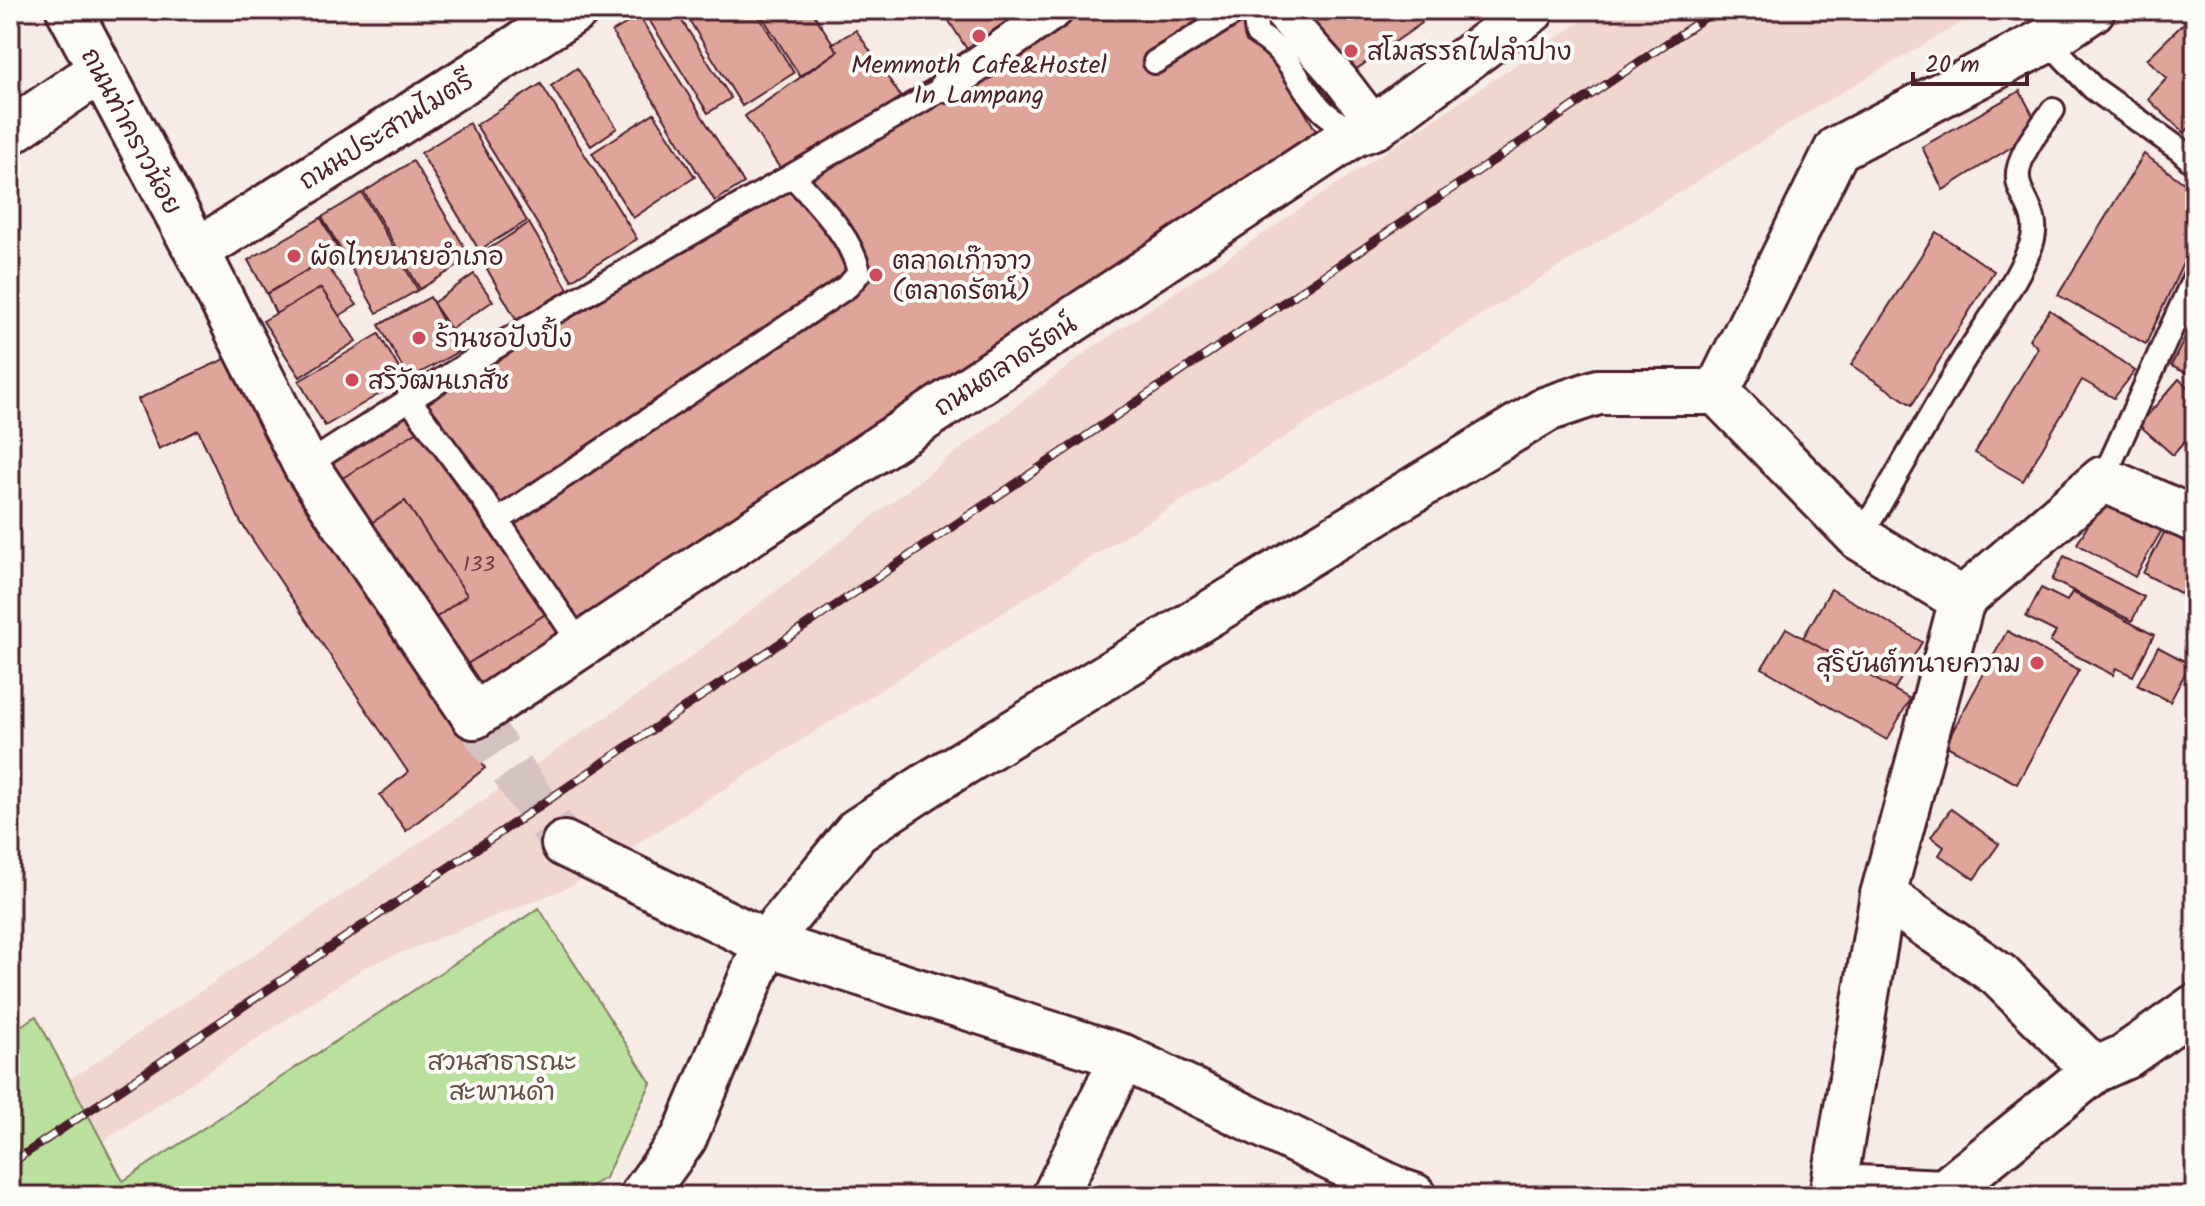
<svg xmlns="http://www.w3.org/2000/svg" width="2205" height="1206" font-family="Kalam,'Playpen Sans Thai',sans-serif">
  <rect width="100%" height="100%" fill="#f7ebe5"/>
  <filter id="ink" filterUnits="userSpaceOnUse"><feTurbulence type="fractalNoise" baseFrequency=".0125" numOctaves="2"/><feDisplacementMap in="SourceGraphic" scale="16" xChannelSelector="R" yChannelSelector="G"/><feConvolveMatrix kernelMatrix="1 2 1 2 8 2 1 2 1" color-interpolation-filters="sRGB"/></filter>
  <g filter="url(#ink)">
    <polygon fill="#f0d6cf" points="1598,10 1983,10 1828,100 1115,542 569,887 365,967 21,1196 10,1196 10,1120 659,681 1092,348"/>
    <polygon fill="#b9e19d" stroke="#828064" stroke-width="2" points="539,908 651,1083 605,1178 573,1196 10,1196 10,1033 36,1016 123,1181"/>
    <g fill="#dfa59b" stroke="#4a1f2b" stroke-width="2">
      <polygon points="646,10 675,10 731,98 708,113 644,12"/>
      <polygon points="683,10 755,10 794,73 742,106"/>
      <polygon points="758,10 811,10 838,51 800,76"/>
      <polygon points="942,10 1026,10 1031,17 970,54"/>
      <polygon points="1042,10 1245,10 1328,151 474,716 306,466 408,398"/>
      <polygon points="1292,10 1415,10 1422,23 1341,80"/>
      <polygon points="639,16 744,183 715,201 612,32"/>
      <polygon points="2185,22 2195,32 2195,122 2184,133 2148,99 2167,78 2147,59"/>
      <polygon points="856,30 901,97 784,174 745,116 838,51 832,44"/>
      <polygon points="577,68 617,128 591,146 551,86"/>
      <polygon points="541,84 637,239 572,280 476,125"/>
      <polygon points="2020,91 2040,129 1943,190 1922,147"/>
      <polygon points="654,113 695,177 633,218 592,153"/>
      <polygon points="469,123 527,221 479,250 421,153"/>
      <polygon points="2144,154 2195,191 2195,237 2146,344 2058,295"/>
      <polygon points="413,161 471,258 420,289 364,192"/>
      <polygon points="362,193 418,290 377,313 322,217"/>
      <polygon points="321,218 339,251 267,294 248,260"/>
      <polygon points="529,223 568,289 517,321 479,255"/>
      <polygon points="1936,232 1994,271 1912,405 1851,365"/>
      <polygon points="323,261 357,305 339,316 321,288 276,314 267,294"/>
      <polygon points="474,274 493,301 451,329 433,303"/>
      <polygon points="321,288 356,341 300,377 263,321"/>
      <polygon points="430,297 459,351 409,379 379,325"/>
      <polygon points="2050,310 2135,371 2114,398 2082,380 2023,481 1975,453 2038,348 2029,339"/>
      <polygon points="2193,321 2195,322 2195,377 2171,366"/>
      <polygon points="379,334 405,379 325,426 299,381"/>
      <polygon points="231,356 287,472 485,768 406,831 380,795 408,772 240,521 198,430 159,449 138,399"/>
      <polygon points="2179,379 2195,394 2195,430 2173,455 2139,425"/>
      <polygon points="418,431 547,613 453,673 426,625 467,595 405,501 359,531 328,487"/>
      <polygon points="2103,499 2162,530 2135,577 2077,544"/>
      <polygon points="2166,529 2195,544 2195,601 2143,573"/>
      <polygon points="2064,556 2144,597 2132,621 2052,580"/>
      <polygon points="2041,588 2067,601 2072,592 2154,635 2133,676 2116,668 2113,675 2050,642 2056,632 2026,617"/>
      <polygon points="1831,589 1922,642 1894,690 1803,638"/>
      <polygon points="1786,628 1910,699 1887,740 1762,668"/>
      <polygon points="2007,631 2079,670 2017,784 1945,745"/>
      <polygon points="2158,647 2190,664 2170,702 2137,685"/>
      <polygon points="1951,809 1999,844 1974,879 1939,855 1944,847 1931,837"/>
    </g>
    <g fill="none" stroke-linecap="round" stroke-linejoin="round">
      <polyline stroke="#d4c2c0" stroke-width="44" stroke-dasharray="44 22" stroke-linecap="butt" points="474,716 564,844"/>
      <g stroke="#4a1f2b" stroke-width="28">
        <g id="service">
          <path d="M1239,10L1254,13L1257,34C1295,56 1296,85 1323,111C1332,119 1344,126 1354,134"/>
          <polyline points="2047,40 2093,88 2180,150 2195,164"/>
          <polyline points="1155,62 1239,10"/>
          <polyline points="408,398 483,499 581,645"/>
          <path d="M306,466C513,329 734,212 948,85"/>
          <polyline points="2103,479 2195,276"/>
          <path d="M497,521L848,286L859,273C852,236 818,205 794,177"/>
          <path d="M1860,538C1893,482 1925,425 1958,369C1982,329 2012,291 2030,248C2046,209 2011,197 2019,167C2024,146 2041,127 2053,110"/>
        </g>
      </g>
      <g stroke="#4a1f2b" stroke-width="40">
        <g id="pedestrian">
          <polyline points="1279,10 1341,80 1376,126"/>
          <polyline points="948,85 1056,10"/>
        </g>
      </g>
      <g stroke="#4a1f2b" stroke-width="50">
        <g id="minor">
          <polyline points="10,132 99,71"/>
          <polyline points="1962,600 2103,479 2195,520"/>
          <polyline points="474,716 1354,134 1376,126 1532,10"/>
          <polyline points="1883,895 1999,975 2095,1070"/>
          <polyline points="1835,1187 1944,1192 2095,1070 2124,1057 2195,1007"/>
          <polyline points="642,1196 684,1138 766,943 857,831 932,782 1547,409 1598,392 1717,392"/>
          <polyline points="1055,1196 1123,1057"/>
          <polyline points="1832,1196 1883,895 1962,600 1860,538 1717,392 1837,149 2047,40 2092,10"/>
        </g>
      </g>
      <g stroke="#4a1f2b" stroke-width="50">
        <g id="tertiary">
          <polyline points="69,10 197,251 306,466 474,716"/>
          <polyline points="197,251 576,10"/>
          <polyline points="564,844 766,943 1123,1057 1399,1191 1414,1196"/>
        </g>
      </g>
      <use href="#service" stroke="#fdfcf7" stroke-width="22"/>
      <use href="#pedestrian" stroke="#fdfcf7" stroke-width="34"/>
      <use href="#minor" stroke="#fdfcf7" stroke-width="44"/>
      <use href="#tertiary" stroke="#fdfcf7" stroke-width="44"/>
      <g stroke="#4a1f2b" stroke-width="9">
        <polyline id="rail" points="10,1164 1716,10"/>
      </g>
      <use href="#rail" stroke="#fdfcf7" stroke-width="6" stroke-dasharray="18" stroke-linecap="butt"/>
    </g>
  </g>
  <g fill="#d1495b" stroke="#fdfcf7" stroke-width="3">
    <circle cx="979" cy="36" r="8"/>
    <circle cx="1351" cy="51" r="8"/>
    <circle cx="294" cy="256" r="8"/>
    <circle cx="876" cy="275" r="8"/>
    <circle cx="419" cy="338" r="8"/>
    <circle cx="352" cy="380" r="8"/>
    <circle cx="2037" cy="663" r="8"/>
  </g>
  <g text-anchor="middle" stroke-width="8" stroke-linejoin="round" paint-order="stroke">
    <g font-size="22" fill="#6f4047">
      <text x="479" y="571">133</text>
    </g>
    <g font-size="26" fill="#4a1f2b" stroke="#fdfcf7" text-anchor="start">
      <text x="1367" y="60">สโมสรรถไฟลำปาง</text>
      <text x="979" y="73" text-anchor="middle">Memmoth Cafe&amp;Hostel<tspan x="979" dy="30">In Lampang</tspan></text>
      <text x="310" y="265">ผัดไทยนายอำเภอ</text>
      <text x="892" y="269">ตลาดเก๊าจาว<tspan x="892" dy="30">(ตลาดรัตน์)</tspan></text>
      <text x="435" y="347">ร้านชอปังปิ้ง</text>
      <text x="368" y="389">สริวัฒนเภสัช</text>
      <text x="2021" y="672" text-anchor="end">สุริยันต์ทนายความ</text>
    </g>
    <g font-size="26" fill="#4a1f2b" stroke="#fdfcf7">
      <text transform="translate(386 130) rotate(-32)" y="9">ถนนประสานไมตรี</text>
      <text transform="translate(132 131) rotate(62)" y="9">ถนนท่าคราวน้อย</text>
      <text transform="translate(1005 365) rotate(-33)" y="9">ถนนตลาดรัตน์</text>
    </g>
    <g font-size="26" fill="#665048" stroke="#fdfcf7">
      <text x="502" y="1070">สวนสาธารณะ<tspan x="502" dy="30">สะพานดำ</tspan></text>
    </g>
  </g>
  <rect width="2205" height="1206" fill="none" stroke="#fdfcf7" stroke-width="40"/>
  <rect x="20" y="20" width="2165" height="1166" fill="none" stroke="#4a1f2b" stroke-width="3" filter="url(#ink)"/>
  <path d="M1913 72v12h114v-12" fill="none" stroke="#4a1f2b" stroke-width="4"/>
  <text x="1925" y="72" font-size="24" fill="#4a1f2b" stroke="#fdfcf7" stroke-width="6" paint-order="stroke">20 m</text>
</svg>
